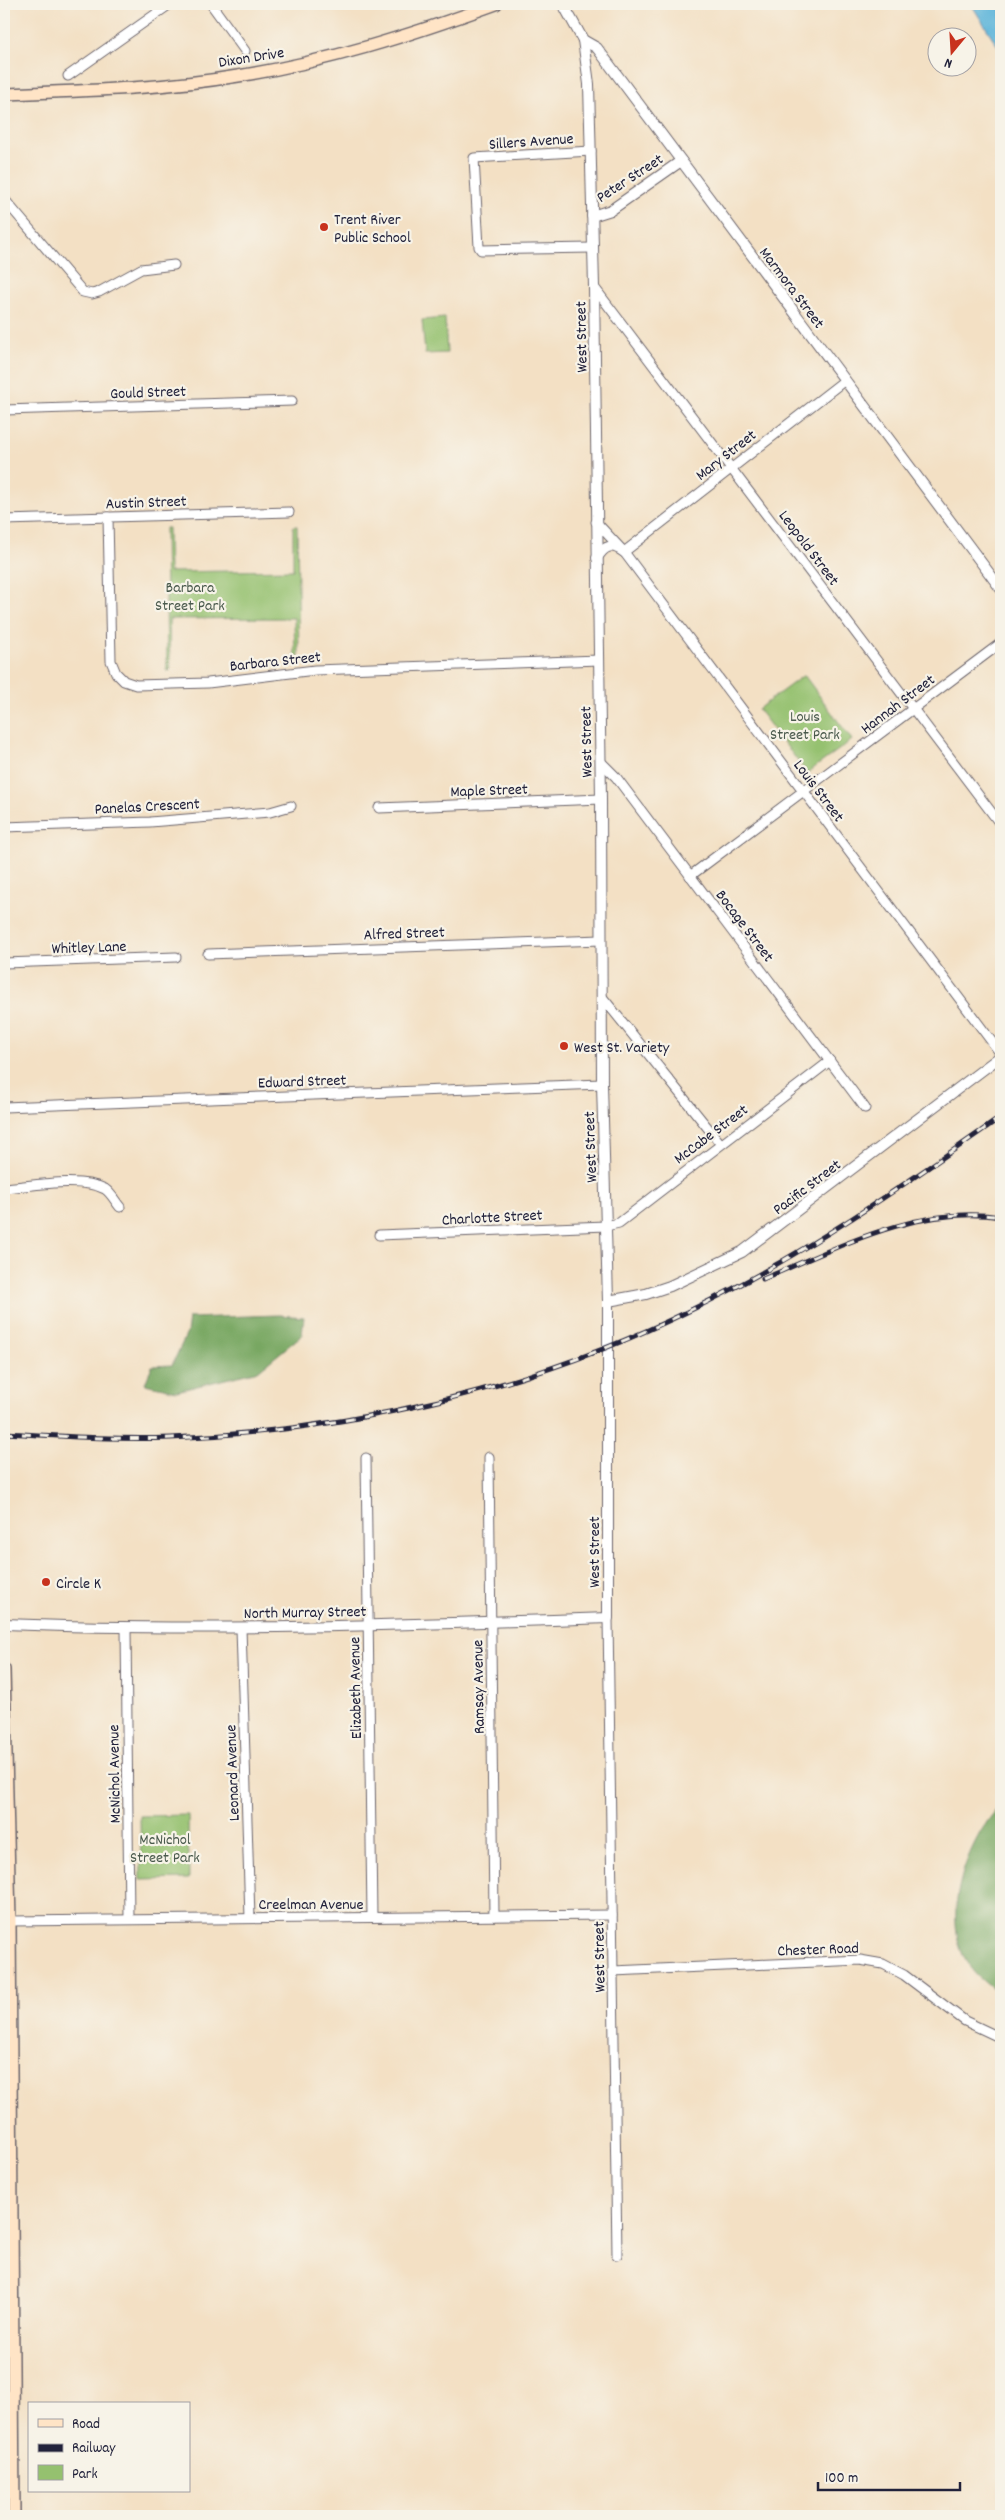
<svg xmlns="http://www.w3.org/2000/svg" width="1005" height="2520" font-family="Dekko,sans-serif">
  <rect width="100%" height="100%" fill="#f7f3e8"/>
  <filter id="ink" filterUnits="userSpaceOnUse"><feTurbulence type="fractalNoise" baseFrequency=".02" numOctaves="2"/><feDisplacementMap in="SourceGraphic" scale="10" xChannelSelector="R" yChannelSelector="G"/><feConvolveMatrix kernelMatrix="1 2 1 2 8 2 1 2 1" color-interpolation-filters="sRGB"/></filter>
  <filter id="wash" filterUnits="userSpaceOnUse"><feTurbulence type="fractalNoise" baseFrequency=".0096" numOctaves="4" result="noise"/><feDisplacementMap in="SourceGraphic" scale="20" xChannelSelector="R" yChannelSelector="G"/><feGaussianBlur stdDeviation="1.12" result="paint"/><feColorMatrix in="noise" values="0 0 0 0 0 0 0 0 0 0 0 0 0 0 0 0 0 1.4 0 .05"/><feComposite in="paint" operator="in"/></filter>
  <g filter="url(#wash)">
    <rect width="100%" height="100%" fill="#f3e0c4"/>
    <g fill="#95c16f" stroke="#5c7255">
      <polygon points="445,318 447,353 425,354 422,320"/>
      <polygon points="293,526 297,526 299,657 295,657 294,618 169,619 170,671 167,671 165,528 168,528 169,572 293,570"/>
      <polygon points="804,675 852,740 807,773 758,709"/>
      <polygon points="188,1815 189,1879 141,1880 140,1816"/>
    </g>
    <g fill="#78a762" stroke="#4d644e">
      <polygon points="279,1315 304,1317 302,1335 258,1371 177,1391 145,1384 152,1366 172,1365 187,1333 189,1318"/>
      <path d="M1001,1805V1993C994,1991 988,1985 982,1980C932,1940 962,1844 1001,1805Z"/>
    </g>
    <polygon fill="#5db5da" stroke="#406c8a" points="971,4 1001,4 1001,51"/>
  </g>
  <g filter="url(#ink)">
    <g fill="none" stroke-linecap="round" stroke-linejoin="round">
      <g stroke="#6b646b" stroke-width="11">
        <g id="minor">
          <polyline points="211,4 245,51"/>
          <polyline points="68,76 170,4"/>
          <polyline points="591,151 474,158 479,247 481,250 592,248"/>
          <polyline points="4,199 83,292 92,294 99,292 141,269 174,265"/>
          <polyline points="594,287 1001,825"/>
          <polyline points="4,410 292,401"/>
          <polyline points="108,517 111,661 116,673 124,681 136,685 208,683 315,670 599,660"/>
          <polyline points="4,520 289,512"/>
          <polyline points="596,522 624,552 1001,1054"/>
          <polyline points="624,552 845,380"/>
          <polyline points="601,762 616,777 865,1108"/>
          <polyline points="379,808 601,799"/>
          <polyline points="4,827 150,822 270,812 291,806"/>
          <polyline points="690,876 1001,643"/>
          <polyline points="208,954 601,940"/>
          <polyline points="4,963 176,957"/>
          <polyline points="603,998 720,1143"/>
          <polyline points="4,1107 602,1084"/>
          <path d="M4,1188C31,1186 80,1176 105,1189C111,1193 115,1201 120,1207"/>
          <polyline points="379,1235 606,1226 619,1223 830,1061"/>
          <polyline points="489,1457 494,1916"/>
          <polyline points="366,1458 372,1917"/>
          <polyline points="608,1618 617,2255"/>
          <polyline points="126,1628 129,1919"/>
          <polyline points="241,1628 250,1918"/>
          <polyline points="10,1921 612,1915"/>
          <polyline points="613,1971 860,1960 883,1964 904,1975 965,2021 1001,2038"/>
        </g>
      </g>
      <g stroke="#6b646b" stroke-width="12">
        <g id="tertiary">
          <polyline points="563,4 583,40 597,48 1001,589"/>
          <polyline points="592,216 611,210 681,161"/>
          <path d="M597,558C605,545 612,543 624,552"/>
          <polyline points="608,1301 646,1294 670,1286 742,1252 1001,1056"/>
          <path d="M4,1624C205,1632 407,1625 608,1618V1301L602,1084L601,799L594,287L589,84L583,40"/>
        </g>
      </g>
      <g stroke="#6b646b" stroke-width="14">
        <g id="secondary">
          <path d="M4,94C81,91 161,89 238,76C327,62 411,35 496,4"/>
          <polyline points="4,1669 10,1921 14,2516"/>
        </g>
      </g>
      <use href="#minor" stroke="#fff" stroke-width="9"/>
      <use href="#tertiary" stroke="#fff" stroke-width="10"/>
      <use href="#secondary" stroke="#ffe4c6" stroke-width="11"/>
      <g stroke="#22223b" stroke-width="5">
        <g id="rail">
          <path d="M763,1279C837,1248 918,1204 1001,1217"/>
          <path d="M4,1433C59,1436 115,1440 171,1438C352,1431 532,1389 695,1308C803,1255 903,1186 1001,1117"/>
        </g>
      </g>
      <use href="#rail" stroke="#f7f3e8" stroke-width="3" stroke-dasharray="9" stroke-linecap="butt"/>
    </g>
  </g>
  <g fill="#c8321e" stroke="#f7f3e8" stroke-width="2">
    <circle cx="324" cy="227" r="5"/>
    <circle cx="564" cy="1046" r="5"/>
    <circle cx="46" cy="1582" r="5"/>
  </g>
  <g text-anchor="middle" stroke-width="4.5" stroke-linejoin="round" paint-order="stroke">
    <g font-size="16" fill="#22223b" stroke="#f7f3e8">
      <text transform="translate(251 56) rotate(-9)" y="6">Dixon Drive</text>
      <text transform="translate(531 140) rotate(-4)" y="6">Sillers Avenue</text>
      <text transform="translate(629 177) rotate(-33)" y="6">Peter Street</text>
      <text transform="translate(793 287) rotate(53)" y="6">Marmora Street</text>
      <text transform="translate(580 337) rotate(-91)" y="6">West Street</text>
      <text transform="translate(148 391) rotate(-2)" y="6">Gould Street</text>
      <text transform="translate(725 454) rotate(-38)" y="6">Mary Street</text>
      <text transform="translate(146 501) rotate(-2)" y="6">Austin Street</text>
      <text transform="translate(810 547) rotate(53)" y="6">Leopold Street</text>
      <text transform="translate(275 660) rotate(-6)" y="6">Barbara Street</text>
      <text transform="translate(897 703) rotate(-37)" y="6">Hannah Street</text>
      <text transform="translate(585 742) rotate(-91)" y="6">West Street</text>
      <text transform="translate(489 789) rotate(-2)" y="6">Maple Street</text>
      <text transform="translate(820 790) rotate(53)" y="6">Louis Street</text>
      <text transform="translate(147 805) rotate(-3)" y="6">Panelas Crescent</text>
      <text transform="translate(746 925) rotate(53)" y="6">Bocage Street</text>
      <text transform="translate(404 932) rotate(-2)" y="6">Alfred Street</text>
      <text transform="translate(89 946) rotate(-2)" y="6">Whitley Lane</text>
      <text transform="translate(302 1080) rotate(-2)" y="6">Edward Street</text>
      <text transform="translate(710 1133) rotate(-37)" y="6">McCabe Street</text>
      <text transform="translate(589 1147) rotate(-92)" y="6">West Street</text>
      <text transform="translate(806 1186) rotate(-37)" y="6">Pacific Street</text>
      <text transform="translate(492 1216) rotate(-3)" y="6">Charlotte Street</text>
      <text transform="translate(593 1552) rotate(-90)" y="6">West Street</text>
      <text transform="translate(305 1611) rotate(-1)" y="6">North Murray Street</text>
      <text transform="translate(477 1687) rotate(-91)" y="6">Ramsay Avenue</text>
      <text transform="translate(354 1688) rotate(-91)" y="6">Elizabeth Avenue</text>
      <text transform="translate(231 1773) rotate(-92)" y="6">Leonard Avenue</text>
      <text transform="translate(113 1774) rotate(-91)" y="6">McNichol Avenue</text>
      <text x="311" y="1909">Creelman Avenue</text>
      <text transform="translate(818 1948) rotate(-2)" y="6">Chester Road</text>
      <text transform="translate(598 1957) rotate(-91)" y="6">West Street</text>
    </g>
    <g font-size="16" fill="#22223b" stroke="#f7f3e8" text-anchor="start">
      <text x="334" y="224">Trent River<tspan x="334" dy="18">Public School</tspan></text>
      <text x="574" y="1052">West St. Variety</text>
      <text x="56" y="1588">Circle K</text>
    </g>
    <g font-size="16" fill="#4a5a4d" stroke="#f7f3e8">
      <text x="190" y="592">Barbara<tspan x="190" dy="18">Street Park</tspan></text>
      <text x="805" y="721">Louis<tspan x="805" dy="18">Street Park</tspan></text>
      <text x="165" y="1844">McNichol<tspan x="165" dy="18">Street Park</tspan></text>
    </g>
  </g>
  <rect width="1005" height="2520" fill="none" stroke="#f7f3e8" stroke-width="20"/>
  <rect x="28" y="2402" width="162" height="90" fill="#f7f3e8" stroke="#a29fa3"/>
  <rect x="38" y="2419" width="25" height="8" fill="#ffe4c6" stroke="#a29fa3"/>
  <text x="72" y="2428" font-size="15" fill="#22223b">Road</text>
  <rect x="38" y="2444" width="25" height="8" fill="#22223b" stroke="#a29fa3"/>
  <text x="72" y="2452" font-size="15" fill="#22223b">Railway</text>
  <rect x="38" y="2465" width="25" height="15" fill="#95c16f" stroke="#a29fa3"/>
  <text x="72" y="2478" font-size="15" fill="#22223b">Park</text>
  <g transform="translate(952 52) rotate(198)"><circle r="24" fill="#f7f3e8" stroke="#a29fa3"/>
  <path d="M0-4L9 19L0 12L-9 19Z" fill="#c8321e"/>
  <text y="-8" font-size="14" font-weight="bold" text-anchor="middle" fill="#22223b">N</text>
  </g>
  <path d="M818 2482v8h142v-8" fill="none" stroke="#22223b" stroke-width="2.5"/>
  <text x="825" y="2482" font-size="15" fill="#22223b" stroke="#f7f3e8" stroke-width="4" paint-order="stroke">100 m</text>
</svg>
